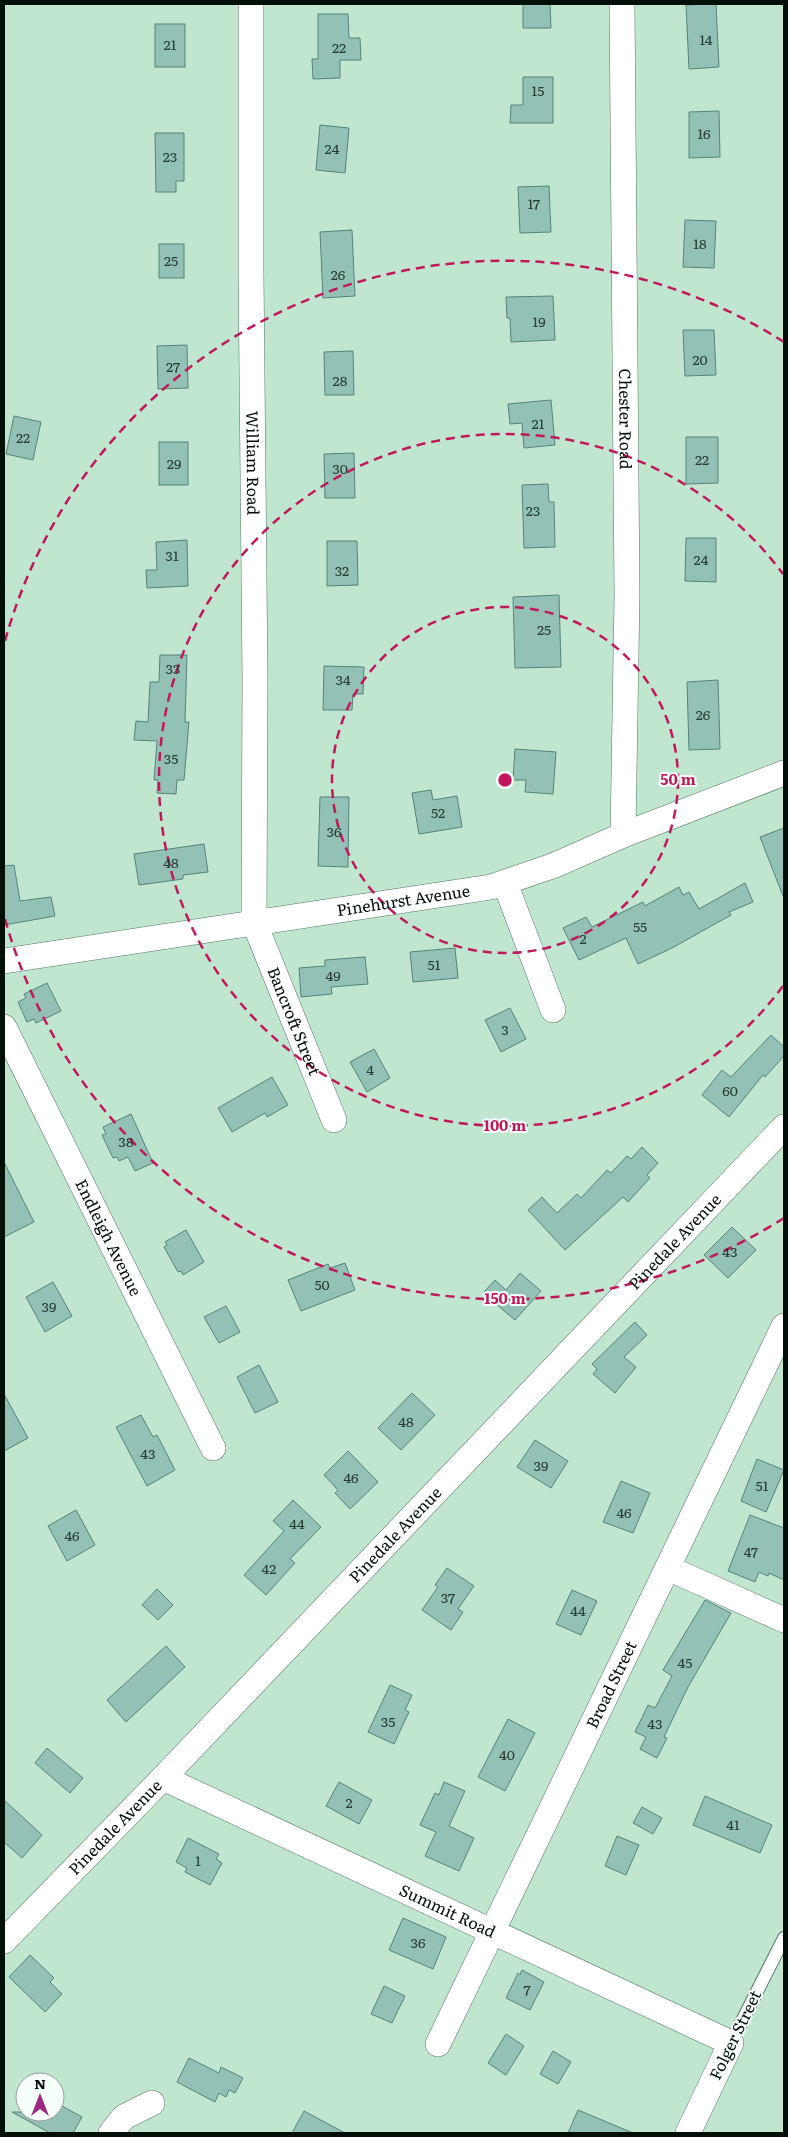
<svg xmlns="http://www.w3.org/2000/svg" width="788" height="2137" font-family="Literata,serif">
  <rect width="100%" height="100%" fill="#c0e6cf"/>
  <g fill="#93c1b6" stroke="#568378">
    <polygon points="523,4 550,4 551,28 523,28"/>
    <polygon points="704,4 716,4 719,67 689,69 686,5"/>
    <polygon points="318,14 348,14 349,38 360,38 361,60 340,60 340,78 313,79 312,59 318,59"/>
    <rect x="155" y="24" width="30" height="43"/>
    <polygon points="523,77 553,77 553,123 510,123 511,105 523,105"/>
    <polygon points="719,111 720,157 689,158 689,112"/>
    <polygon points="320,125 349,128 345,173 316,170"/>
    <polygon points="155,133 184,133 184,181 176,181 176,192 156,192"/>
    <polygon points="549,186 551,232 520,233 518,187"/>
    <polygon points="685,220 716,221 714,268 683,267"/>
    <polygon points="352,230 355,296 323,298 320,232"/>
    <rect x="159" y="244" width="25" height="34"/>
    <polygon points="553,296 555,340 511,342 510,318 507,318 506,297"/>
    <polygon points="683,330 714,330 716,375 685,376"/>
    <polygon points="187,345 188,388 158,389 157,346"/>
    <polygon points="353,351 354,395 325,395 324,352"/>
    <polygon points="551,400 555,445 524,448 522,423 510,424 508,404"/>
    <polygon points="14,416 41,422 33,460 6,454"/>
    <polygon points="686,437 718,437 718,483 686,484"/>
    <rect x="159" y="442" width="29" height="43"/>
    <polygon points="354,453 355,498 325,498 324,454"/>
    <polygon points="548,484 549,502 554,502 555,547 524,548 522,485"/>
    <polygon points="686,538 716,538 716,582 685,581"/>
    <polygon points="187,540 188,586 147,588 146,570 157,570 156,542"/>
    <polygon points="327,541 357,541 358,585 327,586"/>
    <polygon points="559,595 561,667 515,668 513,597"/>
    <polygon points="160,655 187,655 185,722 189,722 184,780 177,780 176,794 157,793 158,780 154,780 157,741 134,740 136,721 148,722 150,682 159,682"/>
    <polygon points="324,666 364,667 363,694 353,694 352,710 323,710"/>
    <polygon points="718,680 720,749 689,750 687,682"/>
    <polygon points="515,749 556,752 553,794 525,792 526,780 513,780"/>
    <polygon points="431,790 433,800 457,796 462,827 419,834 412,793"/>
    <polygon points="320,797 349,797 348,867 318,866"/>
    <polygon points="784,828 784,896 783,896 760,837"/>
    <polygon points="204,844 208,872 183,875 183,879 139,885 134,854"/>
    <polygon points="14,865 20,901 51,897 55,916 4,925 4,866"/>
    <polygon points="745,883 753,902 729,912 731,915 672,948 638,964 626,938 579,960 563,928 586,917 592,927 643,902 645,906 679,887 683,895 689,892 699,909"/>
    <polygon points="455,948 458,978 413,982 410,952"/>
    <polygon points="365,957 368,984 331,987 332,994 301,997 299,968 325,966 325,960"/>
    <polygon points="47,983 61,1011 36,1023 34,1019 27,1022 18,1002 26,998 24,994"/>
    <polygon points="510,1008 526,1039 501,1052 485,1020"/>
    <polygon points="771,1035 784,1047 784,1056 765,1077 763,1075 729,1117 702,1095 722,1070 731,1077"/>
    <polygon points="374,1049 390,1078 367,1092 350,1062"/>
    <polygon points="272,1077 288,1105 267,1117 265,1113 232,1132 218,1108"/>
    <polygon points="131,1114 153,1163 135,1171 128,1157 119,1161 117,1157 113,1158 102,1135 106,1134 103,1127"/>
    <polygon points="642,1147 658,1163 647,1175 650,1178 628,1202 623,1197 565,1250 528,1210 542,1197 557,1213 577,1194 581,1198 607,1170 611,1173 627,1156 631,1159"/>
    <polygon points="4,1162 34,1222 4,1237"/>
    <polygon points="732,1227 756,1250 728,1278 704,1255"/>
    <polygon points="186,1230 204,1262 183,1275 181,1271 178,1272 164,1247 167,1245 165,1242"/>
    <polygon points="345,1263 355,1290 301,1311 288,1280 328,1264 330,1268"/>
    <polygon points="520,1273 541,1291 515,1320 483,1293 495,1280 506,1290"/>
    <polygon points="53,1282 72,1316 45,1332 26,1297"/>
    <polygon points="226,1306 240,1332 219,1343 204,1317"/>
    <polygon points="635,1322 647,1335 624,1357 636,1367 615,1393 593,1374 597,1369 592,1364"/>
    <polygon points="259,1365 278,1402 255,1413 237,1377"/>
    <polygon points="412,1393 435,1415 401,1450 378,1428"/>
    <polygon points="4,1394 28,1438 4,1451"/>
    <polygon points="141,1415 153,1437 157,1435 175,1470 147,1486 116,1427"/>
    <polygon points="535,1440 568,1461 551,1488 517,1467"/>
    <polygon points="348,1451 378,1482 350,1509 335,1493 338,1490 324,1475"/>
    <polygon points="757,1459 784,1470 766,1512 741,1501"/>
    <polygon points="621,1481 650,1493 633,1533 603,1522"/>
    <polygon points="293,1500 321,1527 290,1559 295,1563 266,1595 244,1575 284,1531 273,1521"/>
    <polygon points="76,1510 95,1545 67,1561 48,1526"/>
    <polygon points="750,1515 784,1528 784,1580 769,1573 768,1576 759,1572 755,1582 728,1571"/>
    <polygon points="447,1568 474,1586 458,1609 463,1612 451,1630 422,1610 438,1587 435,1585"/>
    <polygon points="157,1589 173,1605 158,1620 142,1605"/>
    <polygon points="572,1590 597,1601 581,1635 556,1624"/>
    <polygon points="705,1600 731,1613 688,1687 664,1737 667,1738 657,1758 640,1749 646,1737 635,1732 648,1705 655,1708 672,1676 663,1670"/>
    <polygon points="166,1646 185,1667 126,1722 107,1700"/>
    <polygon points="390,1685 412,1695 405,1710 409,1712 394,1744 368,1732"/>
    <polygon points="508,1719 535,1733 505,1791 478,1777"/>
    <polygon points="47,1748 83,1778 70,1793 35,1763"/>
    <polygon points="339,1782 372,1800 359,1824 326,1806"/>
    <polygon points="444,1782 465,1791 449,1826 474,1838 459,1871 425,1856 436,1832 420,1825 435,1793 439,1795"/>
    <polygon points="705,1796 772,1825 760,1853 693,1825"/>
    <polygon points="4,1800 42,1835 22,1858 4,1842"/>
    <polygon points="642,1807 662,1818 653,1834 633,1823"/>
    <polygon points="617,1836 639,1845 626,1875 605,1866"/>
    <polygon points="188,1838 219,1854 216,1859 222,1863 210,1885 185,1872 187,1868 176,1862"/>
    <polygon points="403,1918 446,1937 433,1969 389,1950"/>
    <polygon points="30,1955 54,1978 50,1982 62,1994 45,2012 9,1977"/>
    <polygon points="522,1970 544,1982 530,2010 506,1998 518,1973 520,1975"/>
    <polygon points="384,1986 405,1996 392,2023 371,2014"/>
    <polygon points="506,2034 524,2046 506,2075 488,2063"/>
    <polygon points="553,2051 571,2062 558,2084 540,2074"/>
    <polygon points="189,2058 219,2073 221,2067 243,2078 235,2093 229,2090 226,2097 219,2093 215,2102 177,2082"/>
    <polygon points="55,2102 82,2117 73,2133 50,2133 12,2112 55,2112"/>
    <polygon points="578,2110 633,2133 568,2133"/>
    <polygon points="304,2111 345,2133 292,2133"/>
  </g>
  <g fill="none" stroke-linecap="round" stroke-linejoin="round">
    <g stroke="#537661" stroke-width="14">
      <polyline id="service" points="731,2043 784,1938"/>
    </g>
    <g stroke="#537661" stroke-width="26">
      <g id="minor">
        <path id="s1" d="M251,4V273L255,679L254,922L334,1120"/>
        <path id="s2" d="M622,4L627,595L623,835"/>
        <polyline points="505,883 553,1010"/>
        <path id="s3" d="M4,961L491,887L555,865L623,835L784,773"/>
        <path id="s4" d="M4,1027L213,1448"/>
        <polyline points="668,1568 784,1620"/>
        <path id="s5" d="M163,1778L731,2043L688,2133"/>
        <path id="s6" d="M4,1941L163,1778L784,1127"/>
        <path id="s7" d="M438,2044L784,1326"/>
        <polyline points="111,2133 124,2117 152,2103"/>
      </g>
    </g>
    <use href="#service" stroke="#fff" stroke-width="12"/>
    <use href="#minor" stroke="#fff" stroke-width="25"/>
  </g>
  <g fill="none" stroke="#c2185b" stroke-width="2.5" stroke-dasharray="9 6">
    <circle cx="505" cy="780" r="173"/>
    <path d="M783 986A346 346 0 1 1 783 574"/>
    <path d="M784 1218A519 519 0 0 1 5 919M5 641A519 519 0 0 1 784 342"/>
  </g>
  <g text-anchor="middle" stroke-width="4" stroke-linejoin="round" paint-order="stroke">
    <g font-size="14" fill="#273c34">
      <text x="706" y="45">14</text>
      <text x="170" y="50">21</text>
      <text x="339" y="53">22</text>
      <text x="538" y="96">15</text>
      <text x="704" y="139">16</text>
      <text x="332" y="154">24</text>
      <text x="170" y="162">23</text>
      <text x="534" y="209">17</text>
      <text x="700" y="249">18</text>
      <text x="171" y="266">25</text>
      <text x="338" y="280">26</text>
      <text x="539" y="327">19</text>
      <text x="700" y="365">20</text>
      <text x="173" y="372">27</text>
      <text x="340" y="386">28</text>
      <text x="538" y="429">21</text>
      <text x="23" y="443">22</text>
      <text x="702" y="465">22</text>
      <text x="174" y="469">29</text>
      <text x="340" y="474">30</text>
      <text x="533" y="516">23</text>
      <text x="172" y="561">31</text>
      <text x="701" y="565">24</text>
      <text x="342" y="576">32</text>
      <text x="544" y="635">25</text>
      <text x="173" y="674">33</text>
      <text x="343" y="685">34</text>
      <text x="703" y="720">26</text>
      <text x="171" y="764">35</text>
      <text x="438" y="818">52</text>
      <text x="334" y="837">36</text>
      <text x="171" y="868">48</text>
      <text x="640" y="932">55</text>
      <text x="583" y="944">2</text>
      <text x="434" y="970">51</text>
      <text x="333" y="981">49</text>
      <text x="505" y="1035">3</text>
      <text x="370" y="1075">4</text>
      <text x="730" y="1096">60</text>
      <text x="126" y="1147">38</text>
      <text x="730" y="1257">43</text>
      <text x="322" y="1290">50</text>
      <text x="49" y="1312">39</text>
      <text x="406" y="1427">48</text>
      <text x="148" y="1459">43</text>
      <text x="541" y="1471">39</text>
      <text x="351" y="1483">46</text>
      <text x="762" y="1491">51</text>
      <text x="624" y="1518">46</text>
      <text x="297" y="1529">44</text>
      <text x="72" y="1541">46</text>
      <text x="751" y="1557">47</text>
      <text x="269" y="1574">42</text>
      <text x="448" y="1603">37</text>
      <text x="578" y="1616">44</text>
      <text x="685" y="1668">45</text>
      <text x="388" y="1727">35</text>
      <text x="655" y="1729">43</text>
      <text x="507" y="1760">40</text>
      <text x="349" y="1808">2</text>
      <text x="733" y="1830">41</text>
      <text x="198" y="1866">1</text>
      <text x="418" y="1948">36</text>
      <text x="527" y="1995">7</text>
    </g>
    <g font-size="16" fill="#031008" stroke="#f7fffa">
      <text dy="6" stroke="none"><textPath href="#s2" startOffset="415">Chester Road</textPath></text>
      <text dy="6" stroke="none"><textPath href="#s1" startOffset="459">William Road</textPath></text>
      <text dy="6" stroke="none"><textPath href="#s3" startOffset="404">Pinehurst Avenue</textPath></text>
      <text dy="6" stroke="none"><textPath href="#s1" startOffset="1025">Bancroft Street</textPath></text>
      <text dy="6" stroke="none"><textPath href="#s4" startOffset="235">Endleigh Avenue</textPath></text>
      <text dy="6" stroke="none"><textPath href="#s6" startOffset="969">Pinedale Avenue</textPath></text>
      <text dy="6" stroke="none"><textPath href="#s6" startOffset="564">Pinedale Avenue</textPath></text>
      <text dy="6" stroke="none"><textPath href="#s7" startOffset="399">Broad Street</textPath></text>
      <text dy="6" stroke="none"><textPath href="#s6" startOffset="159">Pinedale Avenue</textPath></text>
      <text dy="6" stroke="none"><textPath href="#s5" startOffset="314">Summit Road</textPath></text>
      <text transform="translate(735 2035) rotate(-64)" y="6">Folger Street</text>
    </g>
  </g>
  <circle cx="505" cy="780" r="8" fill="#c2185b" stroke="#f7fffa" stroke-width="2.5"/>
  <g font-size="15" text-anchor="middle" font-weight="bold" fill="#c2185b" stroke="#f7fffa" stroke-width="4" stroke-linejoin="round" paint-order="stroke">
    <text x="678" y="785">50 m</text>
    <text x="505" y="1131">100 m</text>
    <text x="505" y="1304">150 m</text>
  </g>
  <rect width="788" height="2137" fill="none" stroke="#031008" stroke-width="10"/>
  <g transform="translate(40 2097)"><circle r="24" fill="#f7fffa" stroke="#959f99"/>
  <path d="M0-4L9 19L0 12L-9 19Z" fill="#9c2883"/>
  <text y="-8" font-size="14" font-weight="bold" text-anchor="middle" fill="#031008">N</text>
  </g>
</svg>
